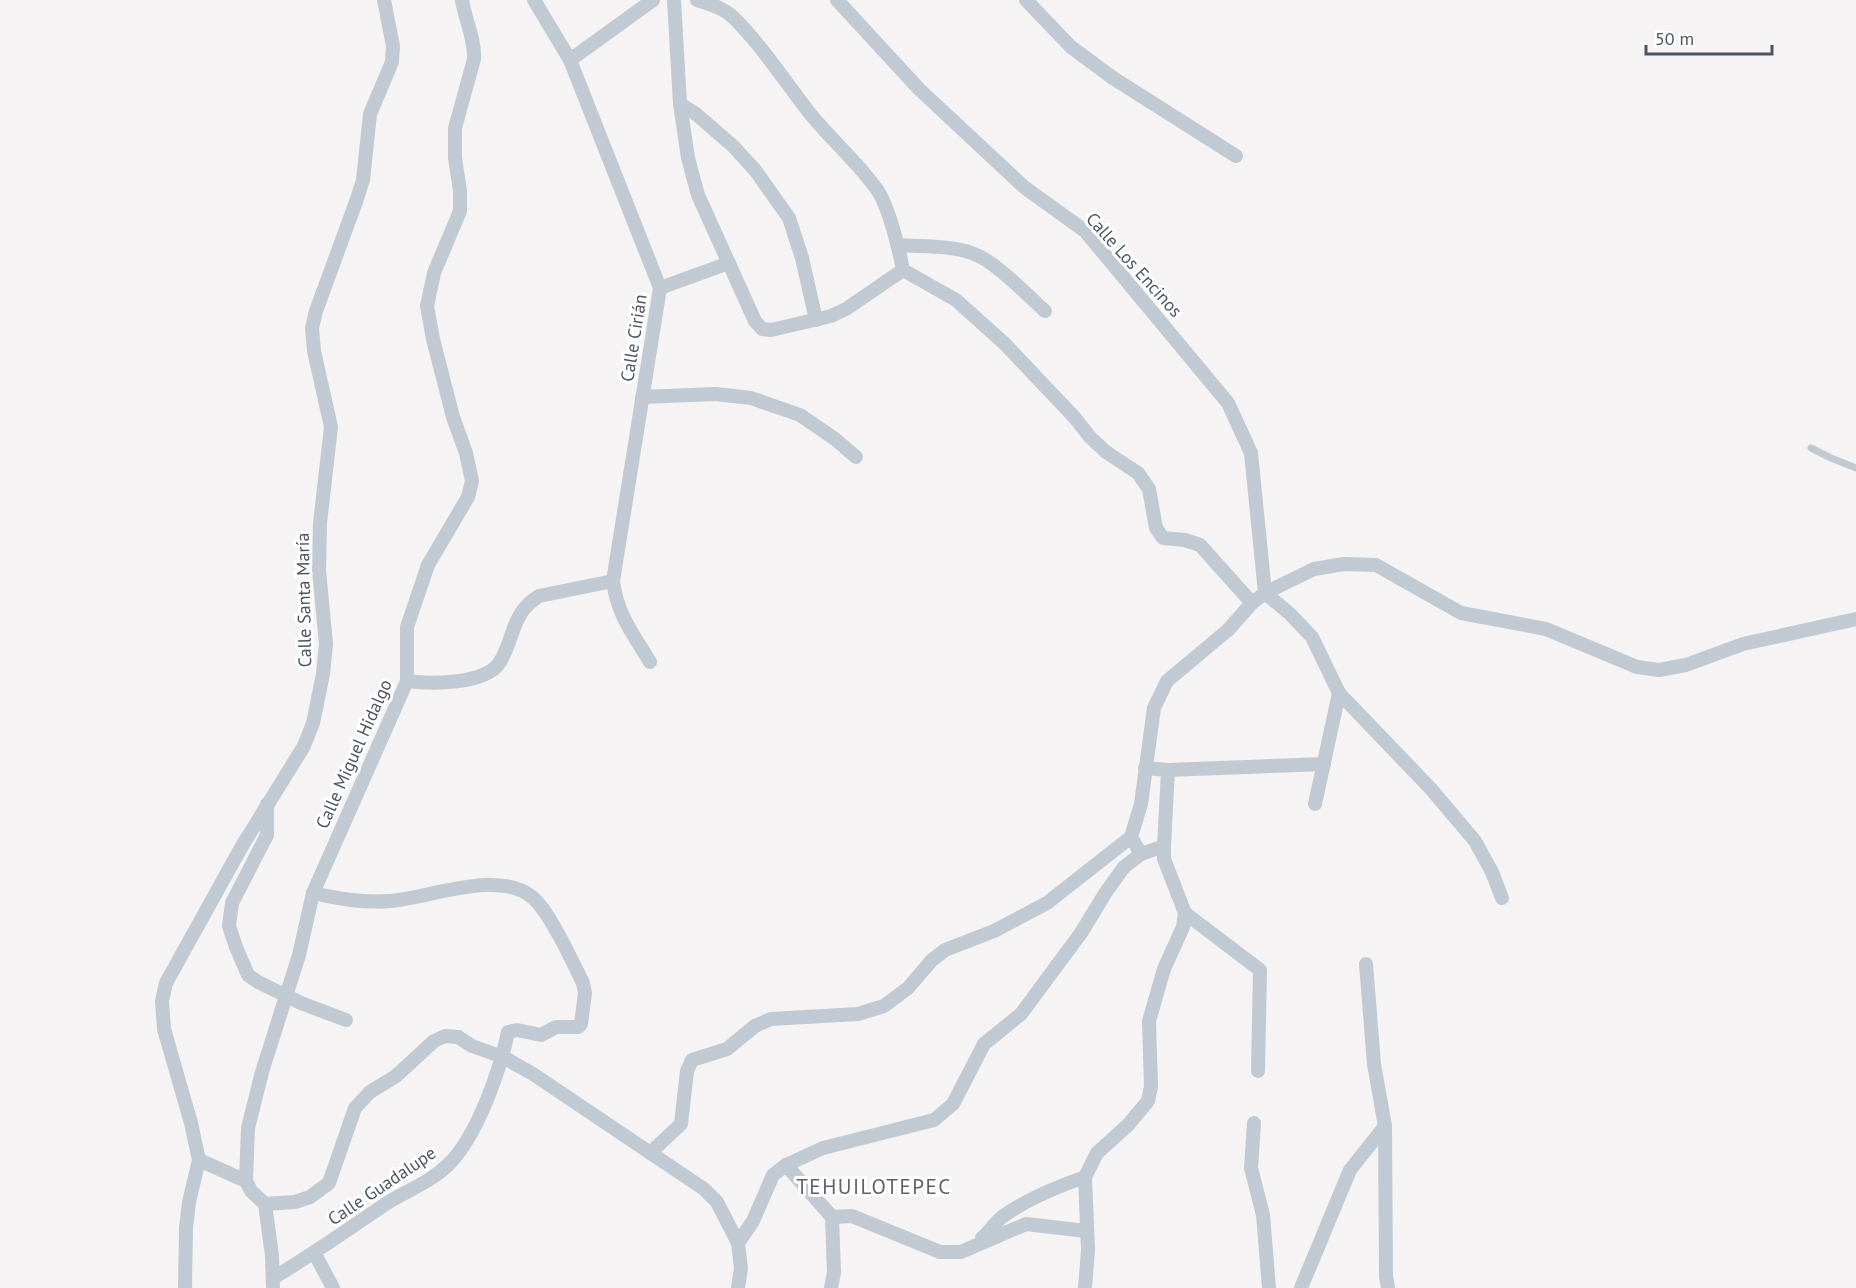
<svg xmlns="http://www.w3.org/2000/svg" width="1856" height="1288" font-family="'PT Sans',sans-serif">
  <rect width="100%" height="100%" fill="#f5f3f3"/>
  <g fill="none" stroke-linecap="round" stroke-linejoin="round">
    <polyline stroke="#c1cad2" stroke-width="7" points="1811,448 1831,458 1856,468"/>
    <g stroke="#c1cad2" stroke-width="14">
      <path d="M534,0L570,60L660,288L613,581C617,614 633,634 650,662"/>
      <polyline points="674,0 680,104 688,158 698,195 755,321 762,329 771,330 831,316 846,309 903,270"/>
      <path d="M697,0C710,4 724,8 734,18C762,46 784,80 808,111C830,139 858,162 878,191C889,208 899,249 903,270L956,300L1005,344L1075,418L1090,437L1106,452L1138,473L1149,489L1156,528L1163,538L1185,540L1200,545L1252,603"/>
      <polyline points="837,0 919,89 1024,187 1085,231 1228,403 1251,453 1265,593"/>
      <polyline points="1026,0 1071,47 1113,78 1236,156"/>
      <polyline points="570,60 653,0"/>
      <polyline points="680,104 696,114 733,146 755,170 789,218 802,258 816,320"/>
      <path d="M898,245C922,247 949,245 972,253C995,261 1026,294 1045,311"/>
      <polyline points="660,288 729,263"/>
      <polyline points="642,397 715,394 751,398 800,415 835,439 856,457"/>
      <polyline points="1265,593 1290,614 1312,637 1339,693 1431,789 1475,841 1492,872 1502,898"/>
      <path d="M407,681C430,684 486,685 500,662C515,637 511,613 539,596L613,581"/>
      <polyline points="1145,768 1168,770 1324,764"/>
      <polyline points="267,804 267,835 232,903 229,926 236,947 248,975 258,982 301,1003 346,1020"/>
      <polyline points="1315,804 1339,693"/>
      <polyline points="1164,846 1168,770"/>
      <polyline points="1185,913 1260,970 1258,1071"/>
      <polyline points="1366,964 1374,1064 1385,1126 1386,1276 1388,1288"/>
      <polyline points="1254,1123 1251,1168 1263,1215 1269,1288"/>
      <polyline points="650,1153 681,1124 687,1071 692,1060 727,1049 755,1026 771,1019 858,1014 884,1006 908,988 932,960 945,950 994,931 1047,903 1131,837"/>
      <polyline points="199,1160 246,1181"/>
      <polyline points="786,1165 832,1217 852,1216 940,1252 961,1252 1026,1224 1086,1231"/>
      <polyline points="265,1204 295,1202 310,1197 329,1183 355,1108 370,1092 396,1076 434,1041 445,1036 458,1037 472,1046 503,1057 533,1074 704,1189 717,1202 738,1243"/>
      <path d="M982,1238C989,1232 995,1223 1002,1217C1027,1199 1056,1187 1085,1177"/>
      <polyline points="315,1254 333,1288"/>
      <path d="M273,1278C312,1255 349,1229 387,1203C408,1190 431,1182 449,1164C477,1136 500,1071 508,1032L517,1030L541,1035L556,1027H578L581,1024L585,993L583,983C572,961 550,912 532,897C499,869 429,898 390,901C362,903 340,899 313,893"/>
      <polyline points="185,1288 186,1228 189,1202 199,1160 191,1123 164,1029 162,1001 166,983 242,846 304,746 313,723 323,674 326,644 319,570 320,523 331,427 314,351 312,328 316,311 357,199 363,180 370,114 392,62 393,46 384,0"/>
      <path d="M273,1288L272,1256L265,1204L251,1191L246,1181L248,1128L262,1072L299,955L313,893L407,681V627L428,565L468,497L472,481L466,453L453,417L433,339L427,306L434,273L460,211V191L455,158V128L474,59C475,38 465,20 462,0"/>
      <polyline points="738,1288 741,1268 738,1243 753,1221 773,1175 786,1165 823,1148 934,1120 953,1104 984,1044 1021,1014 1081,933 1106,892 1124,867 1141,854"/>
      <polyline points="831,1288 834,1272 832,1217"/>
      <polyline points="1085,1288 1088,1250 1085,1177 1097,1153 1128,1125 1148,1101 1151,1087 1149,1021 1164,969 1183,927 1185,913 1164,859 1164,846 1141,854 1131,837 1141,804 1154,708 1167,681 1228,630 1252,603 1265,593 1314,569 1344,564 1376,565 1461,613 1546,629 1637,667 1659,670 1686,665 1743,644 1856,619"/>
      <polyline points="1301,1288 1350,1170 1385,1126"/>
    </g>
  </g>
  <g text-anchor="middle" stroke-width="6" stroke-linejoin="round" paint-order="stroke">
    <g font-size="18" fill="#4a5661" stroke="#fff">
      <text transform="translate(1134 265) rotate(48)" y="6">Calle Los Encinos</text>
      <text transform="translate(634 338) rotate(-81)" y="6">Calle Cirián</text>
      <text transform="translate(304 600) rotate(-91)" y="6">Calle Santa María</text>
      <text transform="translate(354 754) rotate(-66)" y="6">Calle Miguel Hidalgo</text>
      <text transform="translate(382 1186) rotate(-34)" y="6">Calle Guadalupe</text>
    </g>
    <g font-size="21" letter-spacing="1.5" fill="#5f6368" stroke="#fff">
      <text x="874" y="1194">TEHUILOTEPEC</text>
    </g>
  </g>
  <path d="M1646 45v9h126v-9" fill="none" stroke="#4a5661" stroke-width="3"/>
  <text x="1655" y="45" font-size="18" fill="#4a5661" stroke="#ffffff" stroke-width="4.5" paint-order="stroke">50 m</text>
</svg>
